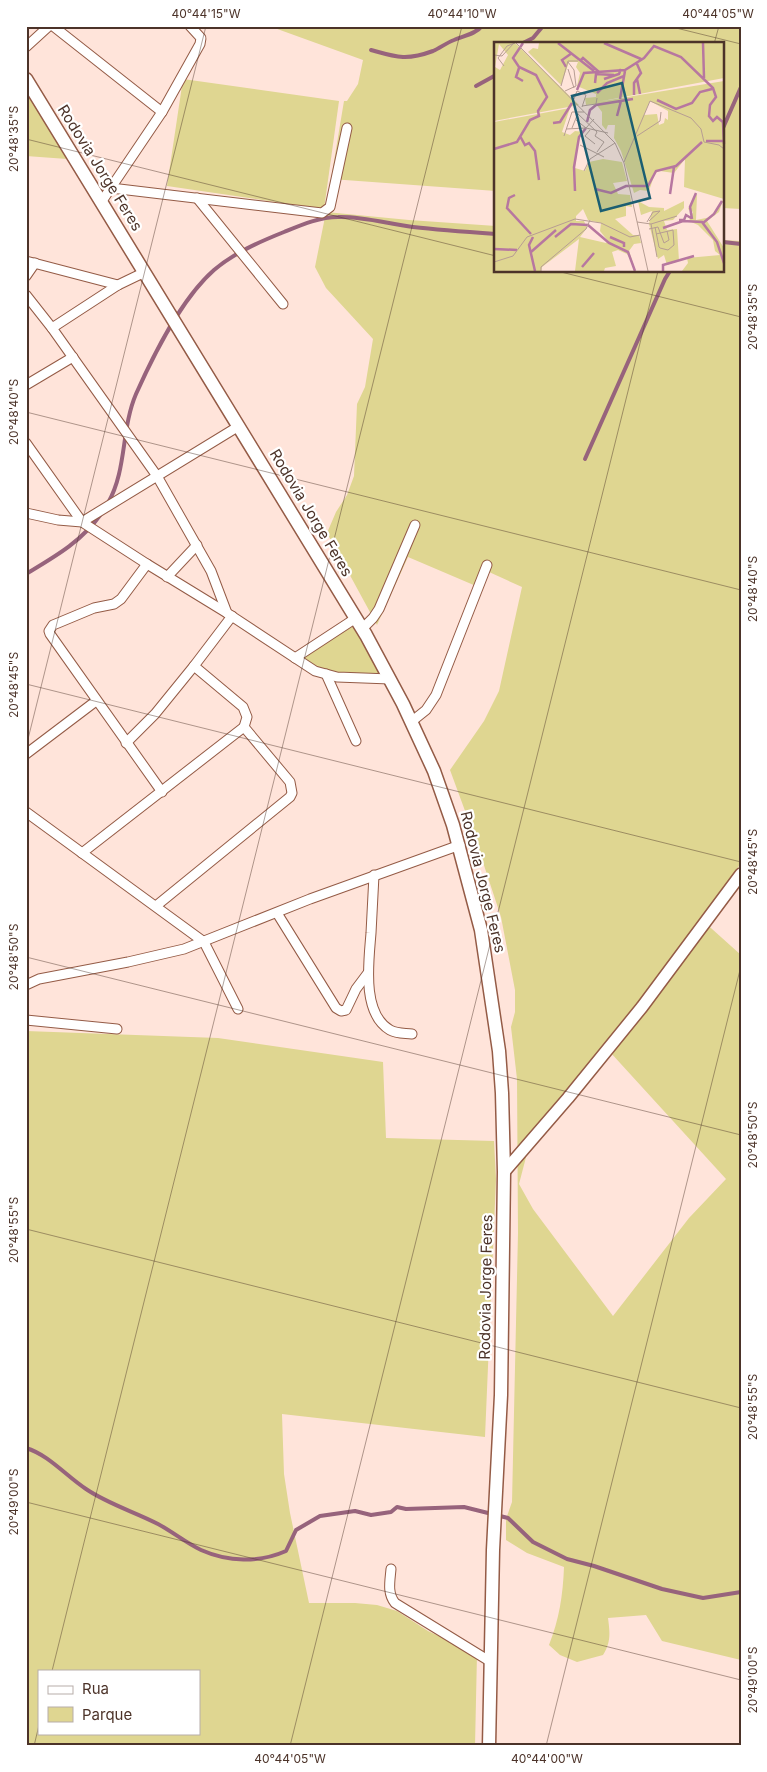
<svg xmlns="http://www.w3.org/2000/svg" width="767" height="1772" font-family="Inter,sans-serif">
  <rect width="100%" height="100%" fill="#ffe4da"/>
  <g fill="#dfd691" fill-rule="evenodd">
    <polygon points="269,26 741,26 741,209 723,208 723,44 496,44 496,191 331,179 344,101 347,101 358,84 363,60"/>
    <polygon points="183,79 339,101 324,209 167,186"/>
    <polygon points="26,91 67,159 26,156"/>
    <path d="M326,212L409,220L496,226V271H723V240L741,241V863L702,920L741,955V1660L662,1641L646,1615L608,1618C610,1633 611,1642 603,1655L577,1662L560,1655L549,1645C559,1620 563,1595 564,1567L527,1553L506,1540V1519L512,1502L518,1233L517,1079L511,1027L515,1012V990L501,917L475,838L450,770L484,721L499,691L522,587L489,572L476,586L408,557L377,625L327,533L336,512L347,495L354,476L357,404L365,387L373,339L326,288L315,267ZM610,1052L726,1179L689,1218L613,1316L533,1209L519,1184L530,1142Z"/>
    <polygon points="355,625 384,675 338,672 318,668 301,657"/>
    <path d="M26,1031L218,1038L383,1062L386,1138L494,1141L496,1179L485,1437L282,1414L284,1474L290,1513L309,1603H355L377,1605L397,1611L428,1631L477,1654L475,1746H26ZM39,1671H199V1733H39Z"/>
  </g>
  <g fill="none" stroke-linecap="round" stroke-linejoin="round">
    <g stroke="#97637c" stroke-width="4">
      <polyline points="521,44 533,38 543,26"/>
      <path d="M371,50C396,57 406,61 433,51C440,48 446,43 454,40C463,36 476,34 482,26"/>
      <polyline points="476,86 496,75"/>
      <polyline points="723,128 741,87"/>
      <polyline points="723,242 741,244"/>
      <polyline points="585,459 665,279 670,271"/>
      <path d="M108,503C127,470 121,429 136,394C154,354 181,299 214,270C234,253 259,242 284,232C301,225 319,217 338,217C363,216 388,224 413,227C440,230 468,232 496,234"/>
      <path d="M26,574C56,556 81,542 101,514"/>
      <path d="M26,1448C49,1455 66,1476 86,1489C108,1504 135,1512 158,1524C173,1532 186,1543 201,1550C228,1562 259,1563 286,1551L296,1530L320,1516L355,1511L371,1515L391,1512L397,1507L406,1509L464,1507L508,1518L533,1542L567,1559L594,1566L662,1589L703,1598L741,1592"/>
    </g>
    <g stroke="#945b46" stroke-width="11">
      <g id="minor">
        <polyline points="53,26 162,112"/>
        <polyline points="26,47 49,26"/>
        <polyline points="111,188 322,213 330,207 347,128"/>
        <polyline points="197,198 283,304"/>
        <polyline points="102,201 162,112 200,44 201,38 190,26"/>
        <polyline points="26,261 118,285"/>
        <polyline points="26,276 35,263"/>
        <polyline points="26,295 52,328 157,476 211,571 227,613"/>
        <polyline points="52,328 118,285 145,272"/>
        <polyline points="26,385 73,357"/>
        <polyline points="26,443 82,522 147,564 227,613 315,671 337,677 390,679"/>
        <polyline points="26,513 58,520 82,522 239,426"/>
        <polyline points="147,564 121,599 114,604 94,608 58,623 53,625 49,631 50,634 162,792"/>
        <polyline points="167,577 197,545"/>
        <polyline points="362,629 373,618 379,609 415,525"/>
        <polyline points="295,658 356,618"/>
        <polyline points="326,674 356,741"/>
        <polyline points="411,722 426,710 436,695 487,565"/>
        <polyline points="126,743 155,714 194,666"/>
        <polyline points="26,754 96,701"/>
        <polyline points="26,812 204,942 238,1009"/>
        <polyline points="82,853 244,727"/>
        <path d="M374,875C373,894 372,913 371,933C369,960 361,1013 390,1030C397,1034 405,1033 412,1034"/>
        <polyline points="156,906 290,797 292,793 290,782 244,727 247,717 243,707 194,666 232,616"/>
        <polyline points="277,913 336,1008 341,1011 346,1010 356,989 368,973"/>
        <polyline points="26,985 39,979 128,962 184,949 310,899 460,845"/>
        <polyline points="26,1020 117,1029"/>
        <path d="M391,1569C390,1581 387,1593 395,1603L491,1662"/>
      </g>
    </g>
    <g stroke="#945b46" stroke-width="14">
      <polyline id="tertiary" points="504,1172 568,1098 642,1007 741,874"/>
    </g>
    <g stroke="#945b46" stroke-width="15">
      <polyline id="secondary" points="26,79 366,635 403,704 434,771 453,825 481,930 499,1051 502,1093 504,1172 501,1395 493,1550 489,1746"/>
    </g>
    <use href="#minor" stroke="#fff" stroke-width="9"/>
    <use href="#tertiary" stroke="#fff" stroke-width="11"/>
    <use href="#secondary" stroke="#fff" stroke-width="12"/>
  </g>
  <path fill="none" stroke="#4c3329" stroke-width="1" stroke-opacity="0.45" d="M668,26L741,44M714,44L719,26M26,139L496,256M557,271L741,317M26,412L741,590M26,684L741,862M26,747L206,26M26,957L741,1135M26,1229L741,1408M26,1502L741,1680M52,1671L462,26M34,1746L39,1725M290,1746L658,271M546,1746L741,966"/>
  <g text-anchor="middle" stroke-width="4.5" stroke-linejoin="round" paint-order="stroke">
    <g font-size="15" fill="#4c3329" stroke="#fff">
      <text transform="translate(100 168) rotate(58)" y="5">Rodovia Jorge Feres</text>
      <text transform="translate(311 513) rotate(59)" y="5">Rodovia Jorge Feres</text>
      <text transform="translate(483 882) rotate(76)" y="5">Rodovia Jorge Feres</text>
      <text transform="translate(486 1287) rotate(-89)" y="5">Rodovia Jorge Feres</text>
    </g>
  </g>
  <g transform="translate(494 42)">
    <rect width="230" height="230" fill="#ffe4da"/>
    <path d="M0,1H21L85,63L0,79ZM5,2L14,13L6,28L1,25ZM45,1H230V36L103,60L230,39V157L190,145L191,117L180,131L166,129L161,131L155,149L146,148L140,151L127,109L120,96L121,83H114L112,88L108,83V70L102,62L92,63L91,56L102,55V52L83,44L86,31L82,25L84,20H75L67,43L34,10L39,6L44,7ZM156,59L174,69V78L171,76L170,81L165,83L163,72L150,73ZM76,66L68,90L76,93L81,89L90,90L85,97L81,126L91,129L95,120L109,117L128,120L133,139L119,141L124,152L136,153L138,165L132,164V174L121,177L139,193H145L147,201L140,202L135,209L140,224L133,212L124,208L118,210L122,224L111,226L110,229H81L85,197L48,225L47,229H0V80ZM89,167L94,178L107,181L106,189L114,199L112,201L86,195L93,186L90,179H82V174ZM203,152L202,178L217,175L229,158L225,170L213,179L230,206V229H188L194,221L193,216L226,213L221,209L219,198L204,183L195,179L199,170L194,167ZM144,159L155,165L170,166V169L190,159V166L179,178L170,179L173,188L183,187L185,219L173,223L170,213L164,217L155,182L158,169L147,173Z" fill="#dfd691" fill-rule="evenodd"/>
    <path fill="none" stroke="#b777a0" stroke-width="2.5" d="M64,1L100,29M110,1L147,17M209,1L210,36M87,18L89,16L105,30M72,25L68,18L78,11M25,26L22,35L29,39M110,37L125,32L127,27M143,37L146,52M101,41L102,32L120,33M83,48L90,31L131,28L150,16L160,4L187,15L219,46L222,55L216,63L215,74L219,79L223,75L230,81M103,51L113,41L130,34M140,53V41L147,31L143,22M126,57L131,29M163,58L182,67L198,61L206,50L218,47M123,74L127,59M93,80L96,68L102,63L139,57M59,81L66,80L78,61M229,81L230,102M26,94L31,103L35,101L41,109L45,138M212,99H229M0,107L23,100L36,78L45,74L44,69L53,55L42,33L25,25L19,16L29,1M101,147L117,151L132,144H154L162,129L182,124L208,100M81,149L80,125L85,95L92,86M176,152L180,125M21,153L15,156L13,166L37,192M198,177L196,165L202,151M185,178H190L192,173L197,176M209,181L220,172L228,159M169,186L189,179L208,180L223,200L230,221M39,195L35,203L41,229M61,195L77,182L94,183L115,201L134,210L141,229M116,195L130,201V205M0,207L23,208M37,210L62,188M88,225L100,211M169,229V223L200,214"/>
    <path fill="none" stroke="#b79d93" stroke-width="1" d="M22,1L121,101L130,121L154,229M0,13L8,14L20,1M10,24L4,16L13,4L21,1M74,27L80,46M67,44L74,19H84M71,49L82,44L80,28L74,20M80,57L83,49L92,53L88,65M88,64L102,62L103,56M84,72L103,90M82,78L92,86L114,91M78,86L84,71M72,87L92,86L100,77M96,88L91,94L101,102M70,94L78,70H90M143,94L166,79L167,70M86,103L110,115M103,110L110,100L101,94L103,90M130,120L156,59L197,76L207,87L210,100L225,103L230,107M90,129L96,117L121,101M143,180L157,182L183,174M153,180L159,170L166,169L155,179M157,182L163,215M161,185L165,205L166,206L174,208L180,203L179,188L162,192M155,187L164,185L170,201L175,198L173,189M0,220L19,214L33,195L81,177L107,181L136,195L146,193M47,229V225L92,187L96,178"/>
    <path fill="#1b5e72" fill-opacity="0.15" stroke="#1b5e72" stroke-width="2.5" d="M128,41L156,156L107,169L78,54Z"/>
    <rect width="230" height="230" fill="none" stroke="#4c3329" stroke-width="2.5"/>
  </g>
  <rect width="767" height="1772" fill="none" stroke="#ffffff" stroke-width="55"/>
  <rect x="38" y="1670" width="162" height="65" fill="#ffffff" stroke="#b7ada9"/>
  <rect x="48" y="1686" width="25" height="8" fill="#ffffff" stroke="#b7ada9"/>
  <text x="82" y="1694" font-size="15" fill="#4c3329">Rua</text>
  <rect x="48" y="1707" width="25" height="15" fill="#dfd691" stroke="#b7ada9"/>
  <text x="82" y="1720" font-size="15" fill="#4c3329">Parque</text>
  <rect x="28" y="28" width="712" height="1716" fill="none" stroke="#4c3329" stroke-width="2"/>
  <g font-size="12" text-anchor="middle" fill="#4c3329">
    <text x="206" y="18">40°44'15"W</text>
    <text x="462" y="18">40°44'10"W</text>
    <text x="718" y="18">40°44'05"W</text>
    <text transform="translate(14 139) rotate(-90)" y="4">20°48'35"S</text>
    <text transform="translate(753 317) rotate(-90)" y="4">20°48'35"S</text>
    <text transform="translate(14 412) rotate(-90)" y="4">20°48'40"S</text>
    <text transform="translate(753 589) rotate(-90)" y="4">20°48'40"S</text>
    <text transform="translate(14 685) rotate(-90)" y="4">20°48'45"S</text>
    <text transform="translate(753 862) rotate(-90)" y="4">20°48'45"S</text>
    <text transform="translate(14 957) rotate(-90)" y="4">20°48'50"S</text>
    <text transform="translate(753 1135) rotate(-90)" y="4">20°48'50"S</text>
    <text transform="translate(14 1230) rotate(-90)" y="4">20°48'55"S</text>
    <text transform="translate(753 1407) rotate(-90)" y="4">20°48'55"S</text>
    <text transform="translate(14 1502) rotate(-90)" y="4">20°49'00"S</text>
    <text transform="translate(753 1680) rotate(-90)" y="4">20°49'00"S</text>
    <text x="290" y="1763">40°44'05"W</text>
    <text x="547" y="1763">40°44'00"W</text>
  </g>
</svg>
